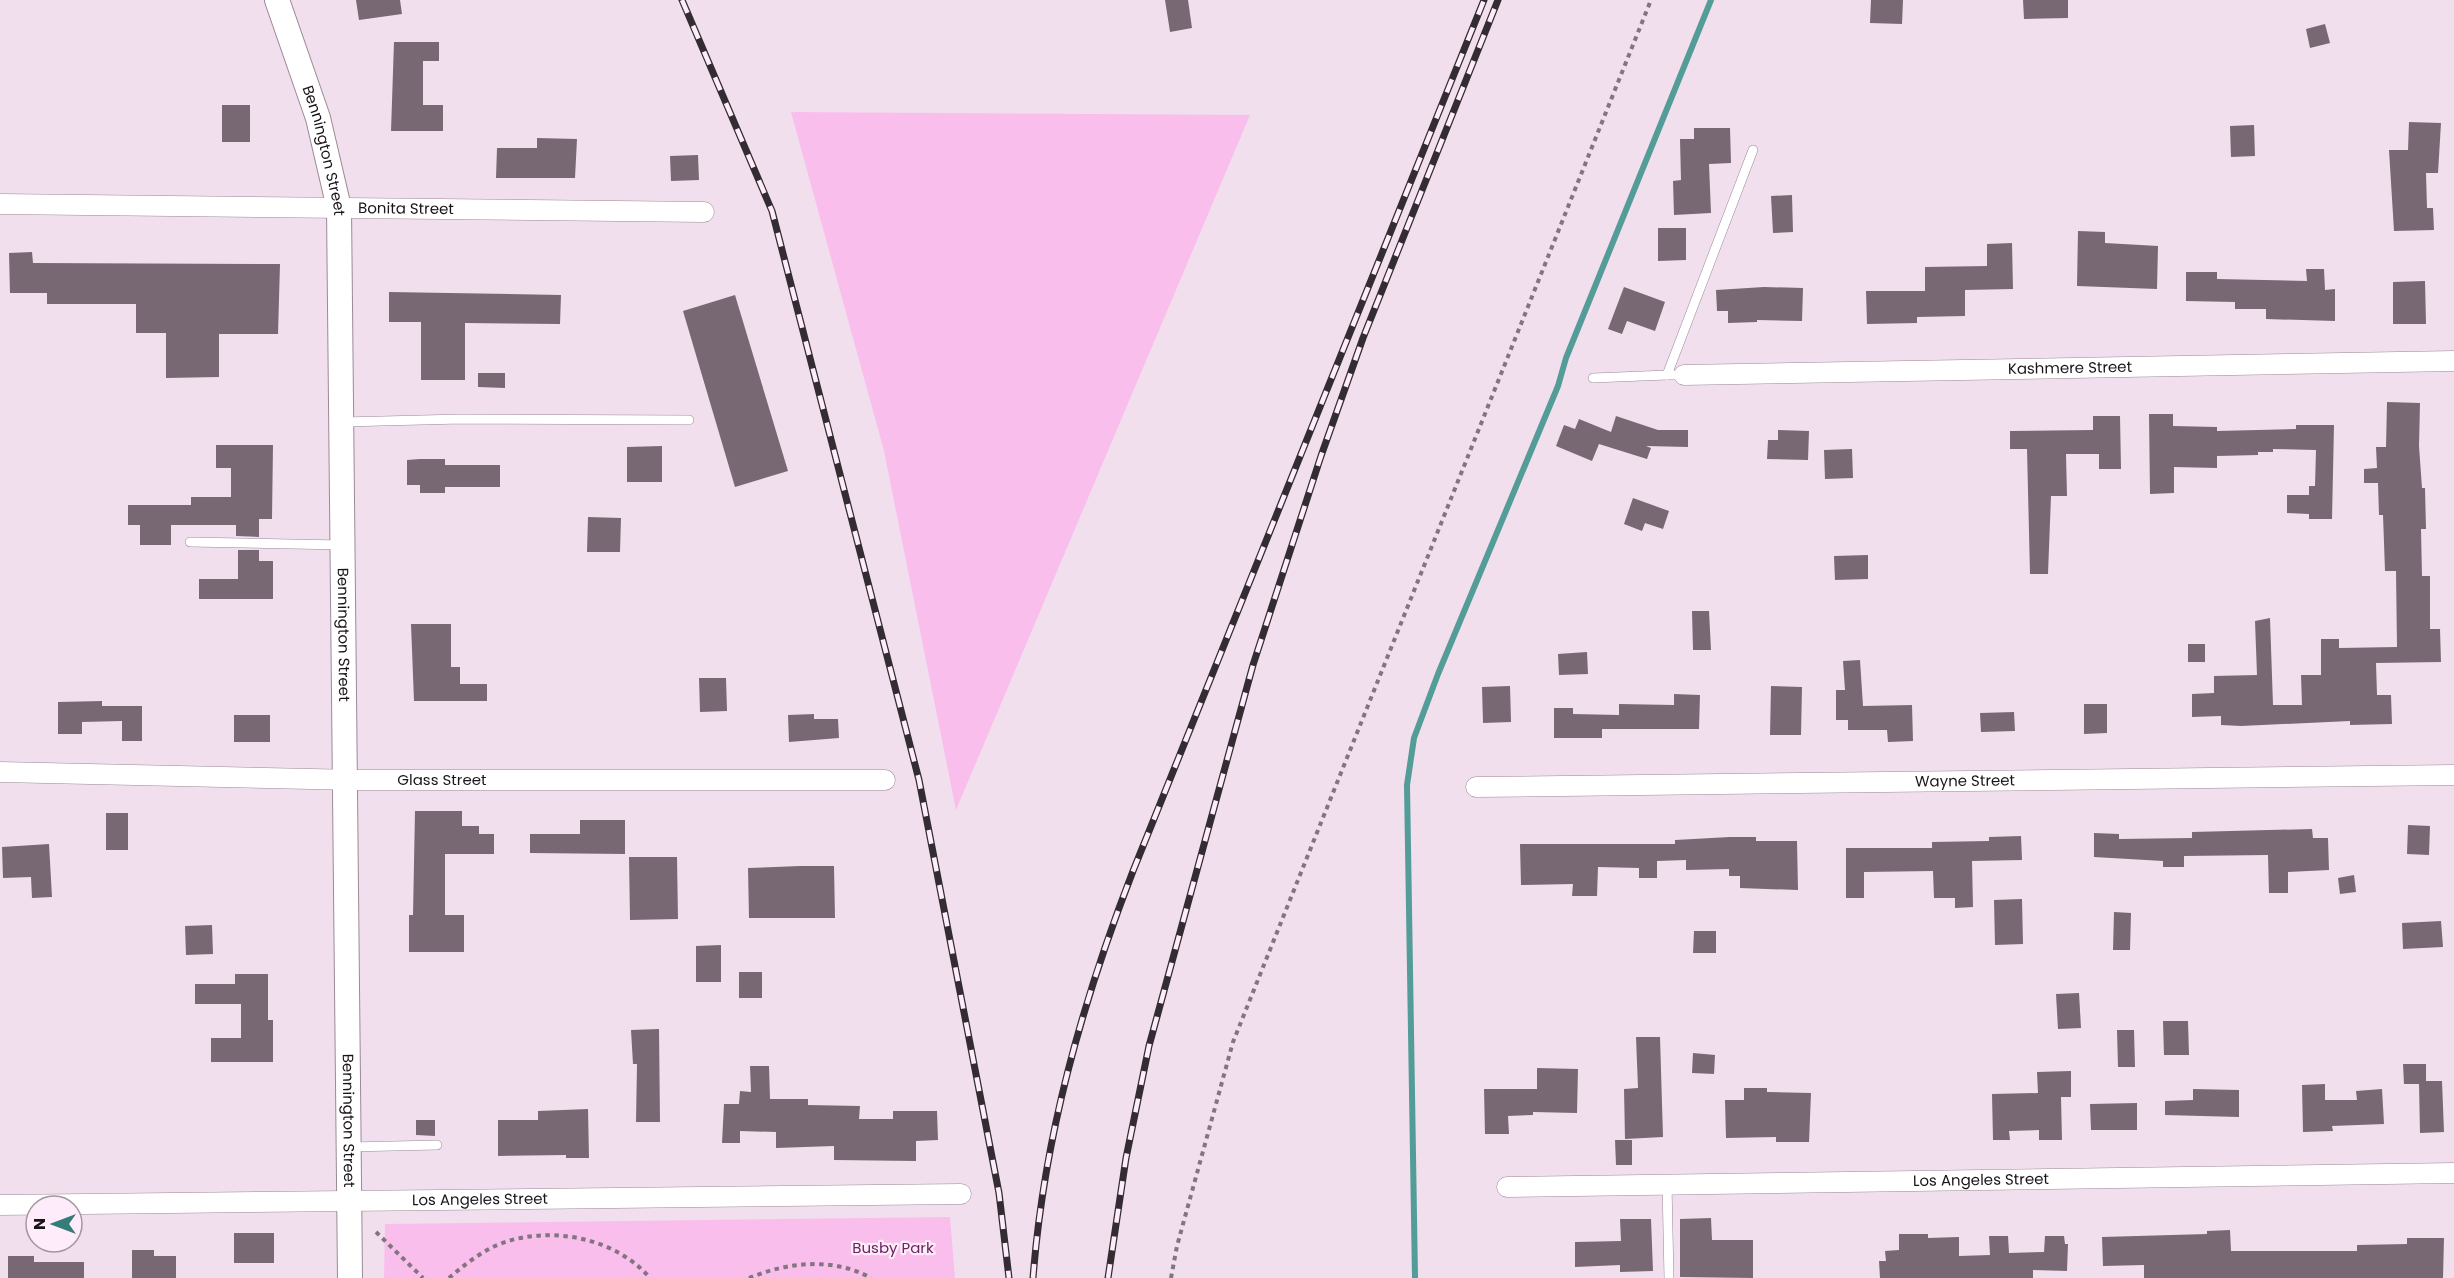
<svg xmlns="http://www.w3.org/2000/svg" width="2454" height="1278" font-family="Poppins,sans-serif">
  <rect width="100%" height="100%" fill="#f1dfed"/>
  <g fill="#fabeed">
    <polygon points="791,112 1250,115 956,810 884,451"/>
    <polygon points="950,1217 955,1278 384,1278 385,1224"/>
  </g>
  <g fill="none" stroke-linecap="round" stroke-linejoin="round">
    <polyline stroke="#539c98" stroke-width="6" points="1415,1278 1407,785 1414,738 1438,674 1558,386 1566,358 1711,0"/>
  </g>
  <g fill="#786874">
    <polygon points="356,0 400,0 402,14 359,20"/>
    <polygon points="1165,0 1188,0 1192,28 1170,32"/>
    <polygon points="1871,0 1903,0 1902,24 1870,23"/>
    <polygon points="2023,0 2068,0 2068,18 2024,19"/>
    <polygon points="2325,24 2330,43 2310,48 2306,29"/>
    <polygon points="394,42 439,42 439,61 423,61 423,105 443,105 443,131 391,131"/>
    <rect x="222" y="105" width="28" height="37"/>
    <polygon points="2409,122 2441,123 2438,173 2426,173 2427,208 2433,208 2434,230 2394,231 2389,150 2408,150"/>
    <polygon points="2254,125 2255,156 2231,157 2230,126"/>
    <polygon points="1694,128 1730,128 1731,163 1709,164 1711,213 1674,215 1673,181 1681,180 1680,139 1694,139"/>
    <polygon points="537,138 577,139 575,178 496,178 497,148 537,148"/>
    <polygon points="698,155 699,180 671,181 670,156"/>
    <polygon points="1792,195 1793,232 1773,233 1771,196"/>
    <polygon points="1658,228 1686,228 1686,260 1658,261"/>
    <polygon points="2078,231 2105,232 2105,243 2158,246 2157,289 2077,286"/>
    <polygon points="2012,243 2013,289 1965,290 1965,316 1917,317 1917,323 1867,324 1866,291 1925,291 1925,267 1987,266 1987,244"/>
    <polygon points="32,252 33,263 280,264 278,334 219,334 219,377 166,378 166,333 136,333 136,304 47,304 47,293 10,293 9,253"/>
    <polygon points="2306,269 2324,269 2325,290 2335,289 2335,321 2266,319 2266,309 2235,309 2235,302 2186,301 2186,272 2217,272 2217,279 2307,281"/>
    <polygon points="2425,281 2426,324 2393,324 2393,282"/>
    <polygon points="1624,287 1665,302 1655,331 1627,321 1622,334 1608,329"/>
    <polygon points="1764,287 1803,288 1802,321 1757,320 1757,322 1728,323 1728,311 1717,311 1716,290"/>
    <polygon points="389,292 561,295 560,324 465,323 465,380 421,380 421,322 389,322"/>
    <polygon points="735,295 788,471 735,487 683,311"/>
    <polygon points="478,373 505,373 505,388 478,387"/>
    <polygon points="2387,402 2420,403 2419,446 2422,488 2425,488 2426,529 2421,529 2422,576 2430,576 2430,629 2440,629 2441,662 2376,663 2377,695 2391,695 2392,724 2350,725 2350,721 2241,726 2221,725 2221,716 2192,717 2192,694 2214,693 2214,676 2257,675 2255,621 2270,618 2273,705 2302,705 2301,675 2321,675 2321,639 2339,639 2339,648 2397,647 2396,571 2385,571 2383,515 2379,515 2378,483 2364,483 2364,469 2377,468 2376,447 2386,447"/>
    <polygon points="2149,414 2173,414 2173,426 2217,427 2217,431 2296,429 2296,425 2334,425 2332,519 2309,519 2309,514 2287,513 2287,495 2309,495 2309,486 2315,486 2316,450 2273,449 2273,452 2258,452 2258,455 2217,456 2217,468 2174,467 2174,493 2150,494"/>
    <polygon points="1616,416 1658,430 1688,430 1688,447 1646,446 1651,448 1647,459 1599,444 1592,461 1556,446 1564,425 1575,429 1579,419 1611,432"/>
    <polygon points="2093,416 2120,416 2121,469 2099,469 2099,454 2066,454 2067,496 2051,496 2048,574 2030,574 2027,449 2010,449 2010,431 2093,430"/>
    <polygon points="1778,430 1809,431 1808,460 1767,459 1768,440 1778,440"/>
    <polygon points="216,445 273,445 272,519 259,519 259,537 236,536 236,525 171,525 171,545 140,545 140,525 128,525 128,505 191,505 191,497 231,497 231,468 216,468"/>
    <polygon points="662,446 662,482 627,482 627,447"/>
    <polygon points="1852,449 1853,478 1825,479 1824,450"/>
    <polygon points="420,459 445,459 445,465 500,465 500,487 445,487 445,493 420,493 420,485 407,485 407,460"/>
    <polygon points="1633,498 1669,511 1663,529 1645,523 1642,531 1624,524"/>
    <polygon points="588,517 621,518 620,552 587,552"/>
    <polygon points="238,550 259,550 259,561 273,561 273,599 199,599 199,579 238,579"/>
    <polygon points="1868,555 1868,579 1835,580 1834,556"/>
    <polygon points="1692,611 1709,611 1711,650 1693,650"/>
    <polygon points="411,624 451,624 451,667 460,667 460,684 487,684 487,701 414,701"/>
    <rect x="2188" y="644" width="17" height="18"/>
    <polygon points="1587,652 1588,674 1559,675 1558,654"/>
    <polygon points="1860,660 1863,706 1912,705 1913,741 1888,742 1887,730 1848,730 1848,720 1836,720 1836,690 1845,690 1843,661"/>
    <polygon points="699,678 726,678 727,711 700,712"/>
    <polygon points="1510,686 1511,722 1483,723 1482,687"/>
    <polygon points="1771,686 1802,687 1801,735 1770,735"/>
    <polygon points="1674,694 1700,695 1699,729 1602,729 1602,738 1554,738 1554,708 1573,708 1573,714 1619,715 1619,704 1674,705"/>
    <polygon points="102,701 102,706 142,706 142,741 122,741 122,721 82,722 82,734 58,734 58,702"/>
    <polygon points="2084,704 2107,704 2107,733 2084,734"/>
    <polygon points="2014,712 2015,731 1981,732 1980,713"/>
    <polygon points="814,714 814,719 838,719 839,738 789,742 788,715"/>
    <rect x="234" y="715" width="36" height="27"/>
    <polygon points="415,811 462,811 462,826 479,826 479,834 494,834 494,854 445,854 445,915 464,915 464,952 409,952 409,915 413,915"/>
    <rect x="106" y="813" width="22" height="37"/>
    <polygon points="580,820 625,820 625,854 530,853 530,834 580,834"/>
    <polygon points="2408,825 2430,826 2429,855 2407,854"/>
    <polygon points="2312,829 2313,838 2328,838 2329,870 2288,872 2288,893 2269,893 2268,855 2184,856 2184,867 2163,867 2163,861 2094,857 2094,833 2119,834 2119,839 2192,838 2192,832"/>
    <polygon points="2021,836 2022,860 1972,861 1973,907 1955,908 1955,898 1934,898 1933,871 1864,872 1864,898 1846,898 1846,848 1932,848 1932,842 1989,841 1989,837"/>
    <polygon points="1730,837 1756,837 1756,841 1797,841 1798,890 1740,888 1740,876 1729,876 1729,869 1686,870 1686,860 1657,861 1657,878 1639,878 1639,868 1598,867 1597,896 1572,896 1573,884 1521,885 1520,844 1675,844 1675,840"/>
    <polygon points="49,844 52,897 32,898 31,877 3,878 2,847"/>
    <polygon points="629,857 677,857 678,919 630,920"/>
    <polygon points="800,866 834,866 835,918 749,918 748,868"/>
    <polygon points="2354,875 2356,892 2340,894 2338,878"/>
    <polygon points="2022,899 2023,944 1995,945 1994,900"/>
    <polygon points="2114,912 2131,913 2130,950 2113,950"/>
    <polygon points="2441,921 2443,947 2403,949 2402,923"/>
    <polygon points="212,925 213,954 186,955 185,926"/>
    <polygon points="1694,931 1716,931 1716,953 1693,953"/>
    <polygon points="721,945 721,982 696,982 696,946"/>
    <rect x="739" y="972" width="23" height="26"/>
    <polygon points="235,974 268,974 268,1020 273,1020 273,1062 211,1062 211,1038 241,1038 241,1004 195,1004 195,984 235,984"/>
    <polygon points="2079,993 2081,1028 2058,1029 2056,994"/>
    <polygon points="2163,1021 2188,1021 2189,1055 2164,1055"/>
    <polygon points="659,1029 660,1122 636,1122 637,1064 633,1064 631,1030"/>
    <polygon points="2117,1030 2134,1030 2135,1067 2118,1067"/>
    <polygon points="1636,1037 1660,1037 1663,1137 1625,1139 1624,1089 1638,1088"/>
    <polygon points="1693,1053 1715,1055 1714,1074 1692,1073"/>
    <polygon points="2403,1064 2426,1064 2426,1081 2442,1081 2444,1132 2420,1133 2419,1084 2404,1084"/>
    <polygon points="750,1066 769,1066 770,1099 808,1099 808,1105 860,1106 859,1119 893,1119 893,1111 937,1111 938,1140 916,1141 916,1161 834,1160 834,1146 776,1148 776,1132 740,1131 740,1143 722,1143 724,1104 739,1104 740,1091 751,1092"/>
    <polygon points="1537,1068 1578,1069 1577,1113 1533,1112 1533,1115 1508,1116 1509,1134 1485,1134 1484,1089 1537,1089"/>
    <polygon points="2071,1071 2071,1097 2061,1097 2062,1140 2039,1140 2039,1130 2009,1131 2010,1140 1993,1140 1992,1094 2038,1093 2037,1072"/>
    <polygon points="2325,1084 2325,1100 2357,1100 2356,1091 2382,1089 2384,1124 2332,1126 2333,1131 2303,1132 2302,1085"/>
    <polygon points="1744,1088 1767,1088 1767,1092 1811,1093 1809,1142 1776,1142 1776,1137 1726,1138 1725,1100 1744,1100"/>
    <polygon points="2193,1089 2239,1090 2239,1117 2165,1115 2165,1101 2193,1100"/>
    <polygon points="2137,1103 2137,1130 2091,1130 2090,1104"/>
    <polygon points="588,1109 589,1158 566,1158 566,1155 498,1156 498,1120 538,1120 538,1111"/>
    <polygon points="416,1120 435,1120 435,1136 416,1135"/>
    <polygon points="1615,1140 1632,1140 1632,1165 1616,1165"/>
    <polygon points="1711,1218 1712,1240 1753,1240 1753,1278 1680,1277 1680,1219"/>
    <polygon points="1620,1219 1651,1219 1653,1271 1620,1272 1620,1265 1575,1267 1575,1242 1621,1241"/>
    <polygon points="2230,1230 2231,1251 2357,1251 2357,1245 2407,1244 2407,1238 2444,1238 2443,1278 2144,1278 2144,1265 2103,1266 2102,1237 2207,1234 2207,1231"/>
    <rect x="234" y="1233" width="40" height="30"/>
    <polygon points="1899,1234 1928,1234 1928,1238 1959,1237 1959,1256 1990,1255 1989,1236 2008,1236 2009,1253 2044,1252 2045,1236 2064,1236 2065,1244 2068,1244 2067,1271 2033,1270 2033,1278 1880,1278 1879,1261 1886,1261 1885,1251 1899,1250"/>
    <polygon points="132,1250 154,1250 154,1256 176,1256 176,1278 132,1278"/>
    <polygon points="8,1256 34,1256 34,1262 84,1262 84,1278 8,1278"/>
  </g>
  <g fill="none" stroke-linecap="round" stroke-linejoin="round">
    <g stroke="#9b8a97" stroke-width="10">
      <g id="service">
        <polyline points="1684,375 1667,375 1753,150"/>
        <polyline points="1593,378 1667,375"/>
        <polyline points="343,422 461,419 689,420"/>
        <polyline points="190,542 342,545"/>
        <polyline points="350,1147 437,1145"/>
        <polyline points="1667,1184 1669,1278"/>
      </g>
    </g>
    <g stroke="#9b8a97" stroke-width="21">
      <g id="minor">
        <path id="s1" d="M0,204L704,212"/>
        <path id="s2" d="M1684,375L2454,361"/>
        <path id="s3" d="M0,772L357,780H885"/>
        <path id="s4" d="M1476,787L2454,775"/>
        <path id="s5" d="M1507,1187L2454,1173"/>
        <path id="s6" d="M0,1205L961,1194"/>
      </g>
    </g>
    <g stroke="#9b8a97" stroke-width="26">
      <g id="tertiary">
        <path id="s7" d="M277,0L318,118L339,208L350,1278"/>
      </g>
    </g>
    <g stroke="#81757e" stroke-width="4" stroke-dasharray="4.5 4.5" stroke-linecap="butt">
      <polyline points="376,1232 423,1278"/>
      <path d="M449,1278C463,1266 478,1254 495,1246C545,1224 614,1236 650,1278"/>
      <path d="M749,1278C788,1262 833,1257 871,1278"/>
      <polyline points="1171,1278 1177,1246 1233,1042 1651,0"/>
    </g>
    <use href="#service" stroke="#fff" stroke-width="9"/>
    <use href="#minor" stroke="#fff" stroke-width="20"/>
    <use href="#tertiary" stroke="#fff" stroke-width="24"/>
    <g stroke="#332c32" stroke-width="7">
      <g id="rail">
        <polyline points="682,0 772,211 919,780 999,1193 1009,1278"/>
        <path d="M1033,1278C1044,1136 1082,1003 1133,871L1484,0"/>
        <polyline points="1108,1278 1126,1158 1149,1046 1253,665 1321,456 1363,338 1498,0"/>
      </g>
    </g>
    <use href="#rail" stroke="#ffecfa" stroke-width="4.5" stroke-dasharray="14" stroke-linecap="butt"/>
  </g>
  <g text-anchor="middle" stroke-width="4.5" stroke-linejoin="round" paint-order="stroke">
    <g font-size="15" fill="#1a1419" stroke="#ffecfa">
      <text dy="5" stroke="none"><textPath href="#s7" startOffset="158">Bennington Street</textPath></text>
      <text dy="5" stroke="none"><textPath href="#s1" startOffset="406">Bonita Street</textPath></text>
      <text dy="5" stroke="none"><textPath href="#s2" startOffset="386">Kashmere Street</textPath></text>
      <text dy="5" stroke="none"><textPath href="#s7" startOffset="644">Bennington Street</textPath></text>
      <text dy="5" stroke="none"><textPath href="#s3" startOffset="442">Glass Street</textPath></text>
      <text dy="5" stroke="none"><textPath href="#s4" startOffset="489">Wayne Street</textPath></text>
      <text dy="5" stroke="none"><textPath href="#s7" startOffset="1130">Bennington Street</textPath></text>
      <text dy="5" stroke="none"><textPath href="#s5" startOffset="474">Los Angeles Street</textPath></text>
      <text dy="5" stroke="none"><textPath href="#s6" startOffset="480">Los Angeles Street</textPath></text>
    </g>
    <g font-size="15" fill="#6c2361" stroke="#ffecfa">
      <text x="893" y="1253">Busby Park</text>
    </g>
  </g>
  <g transform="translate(54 1224) rotate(270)"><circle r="28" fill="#ffecfa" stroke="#a396a0" stroke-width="1.5"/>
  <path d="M0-4.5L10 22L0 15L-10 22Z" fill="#347c77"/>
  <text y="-9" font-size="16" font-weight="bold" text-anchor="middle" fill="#1a1419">N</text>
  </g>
</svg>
